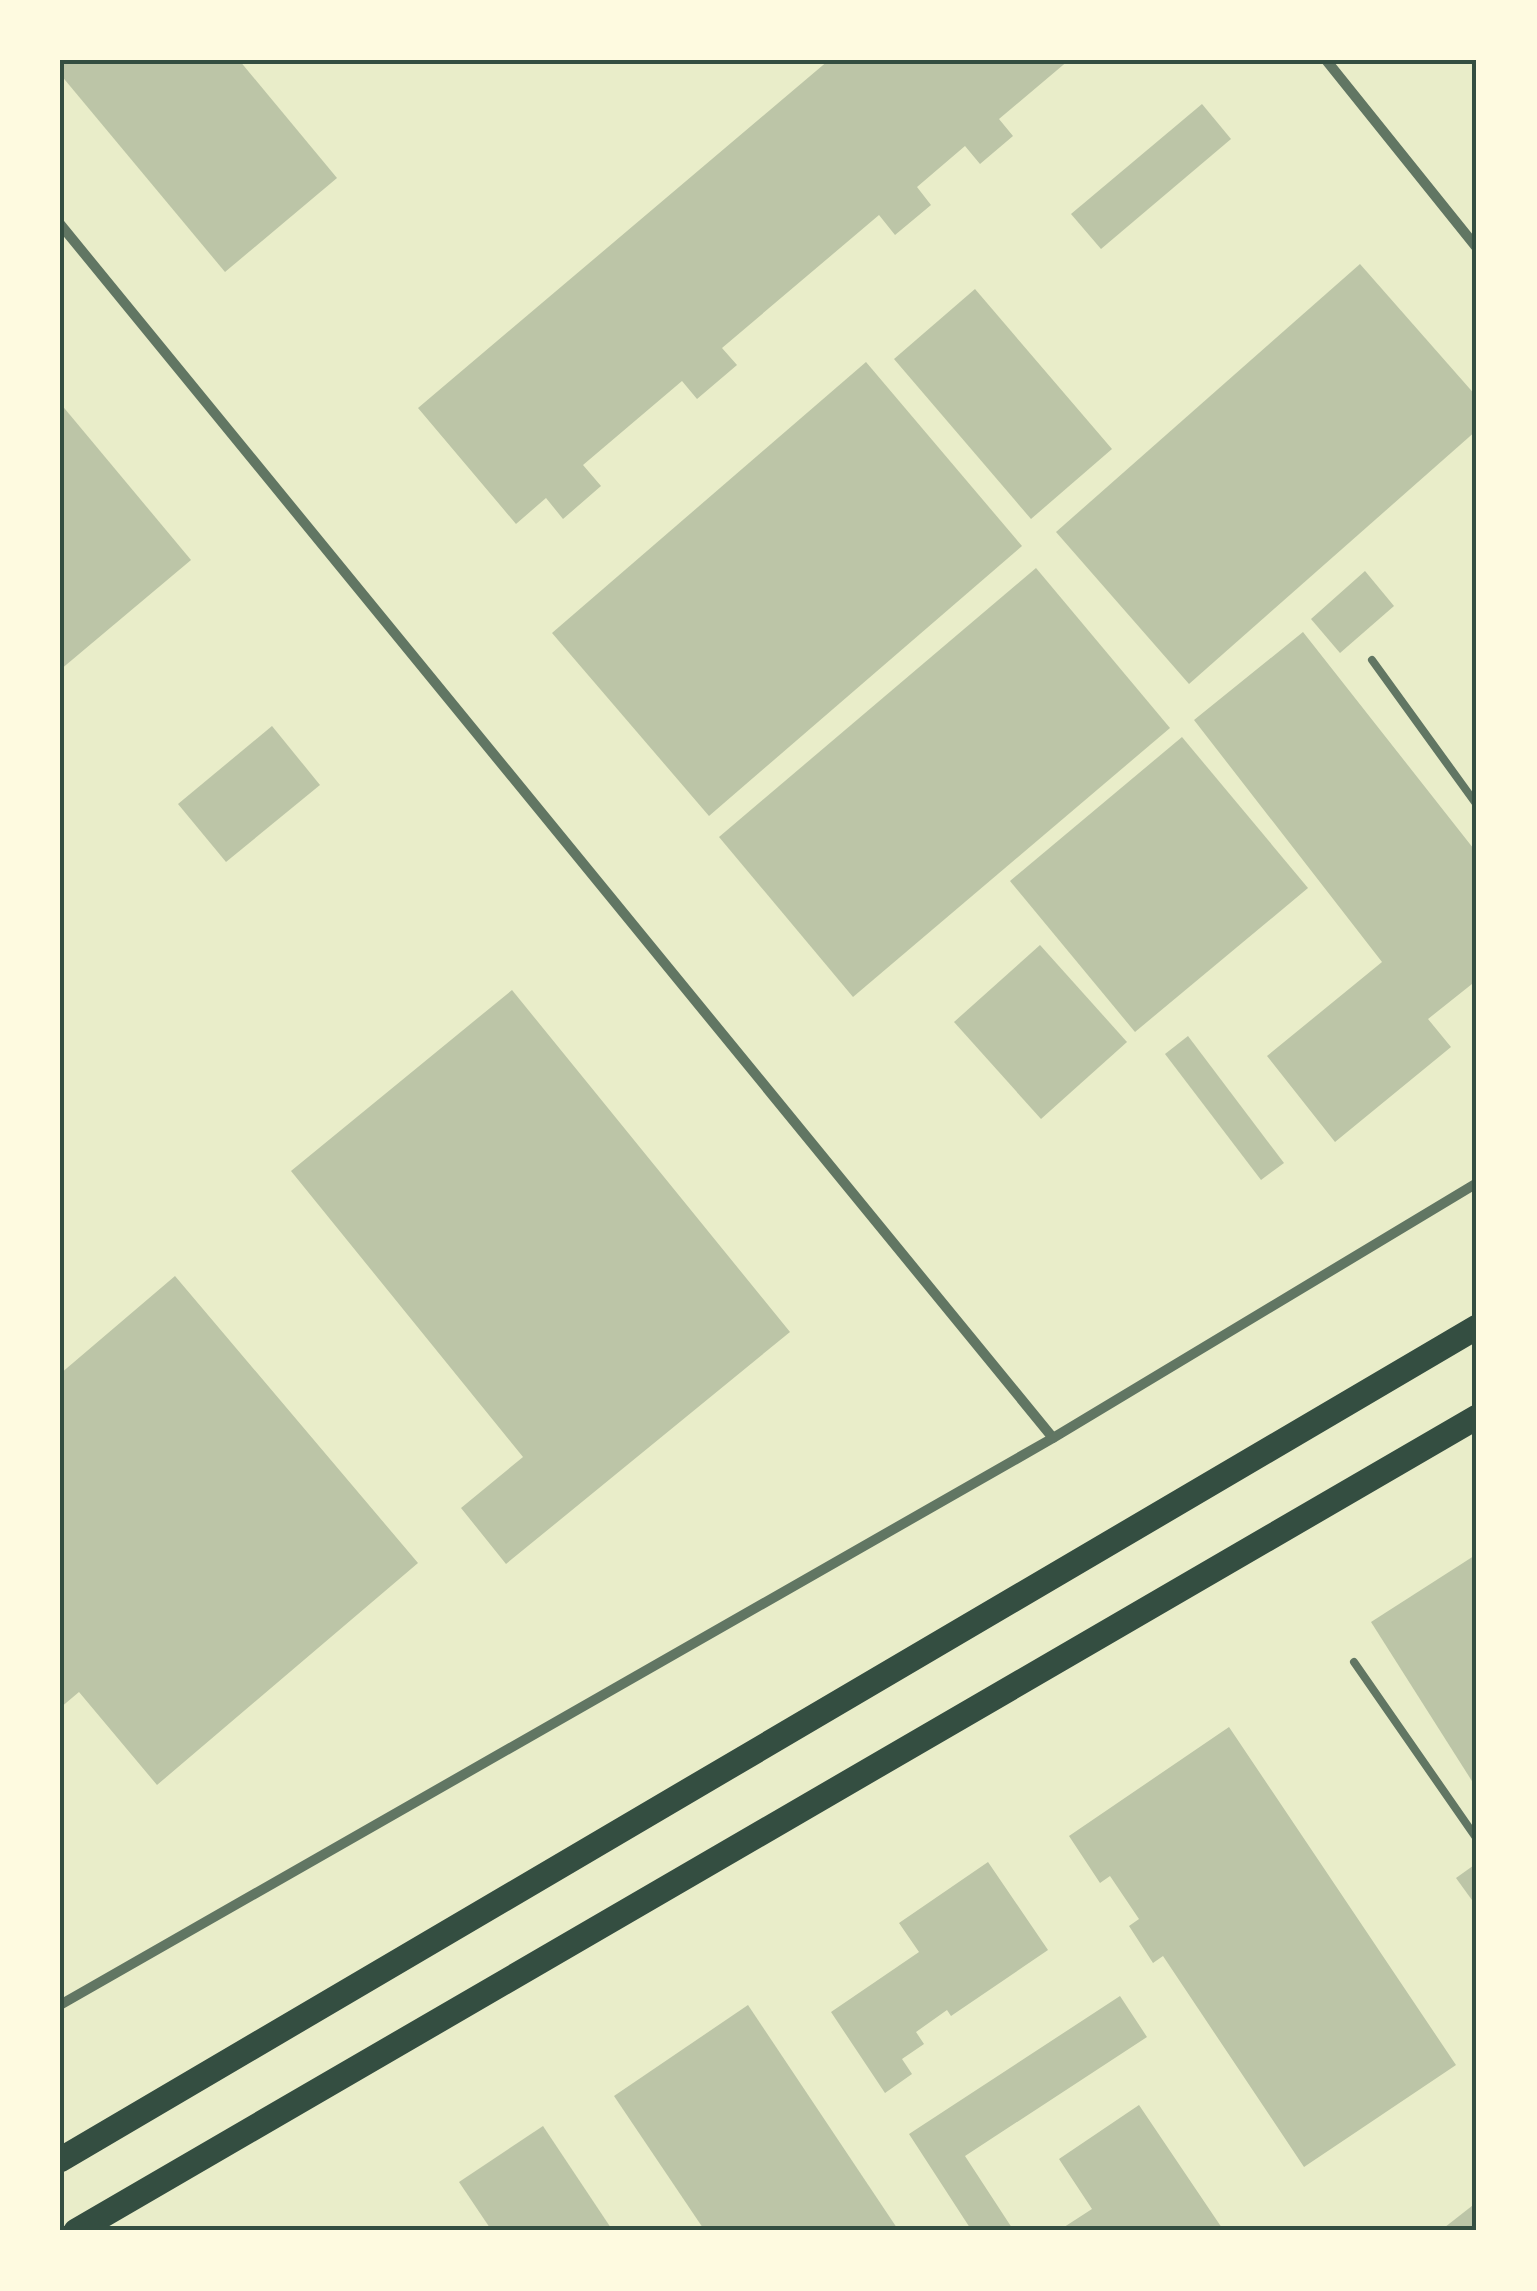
<svg xmlns="http://www.w3.org/2000/svg" width="1537" height="2291" font-family="Montserrat,sans-serif">
  <rect width="100%" height="100%" fill="#e9edc9"/>
  <g fill="#bcc5a7">
    <polygon points="60,60 239,60 337,178 225,272 60,74"/>
    <polygon points="829,60 1069,60 999,119 1013,136 980,164 965,146 917,187 931,205 895,235 879,215 722,348 737,365 697,399 682,381 583,465 601,486 563,519 546,498 516,524 418,408"/>
    <polygon points="1202,104 1231,139 1101,249 1071,214"/>
    <polygon points="1360,264 1477,397 1477,430 1189,684 1056,532"/>
    <polygon points="975,289 1112,449 1031,519 894,359"/>
    <polygon points="866,362 1022,546 709,816 552,633"/>
    <polygon points="60,403 191,560 60,670"/>
    <polygon points="1036,568 1170,728 853,997 719,837"/>
    <polygon points="1365,571 1394,606 1340,653 1311,619"/>
    <polygon points="1303,632 1477,853 1477,980 1428,1019 1451,1047 1335,1142 1267,1056 1382,962 1194,720"/>
    <polygon points="272,726 320,785 226,862 178,804"/>
    <polygon points="1182,737 1308,888 1135,1032 1010,881"/>
    <polygon points="1040,945 1127,1042 1041,1119 954,1022"/>
    <polygon points="512,990 790,1332 506,1564 461,1508 523,1457 291,1171"/>
    <polygon points="1188,1036 1284,1163 1261,1180 1165,1054"/>
    <polygon points="175,1276 418,1563 157,1785 79,1692 60,1708 60,1374"/>
    <polygon points="1477,1554 1477,1789 1371,1622"/>
    <polygon points="1229,1727 1456,2065 1304,2167 1163,1956 1153,1963 1129,1926 1139,1919 1110,1876 1100,1883 1069,1836"/>
    <polygon points="988,1862 1048,1950 951,2016 947,2010 916,2032 924,2044 902,2059 912,2074 885,2093 831,2012 919,1952 899,1923"/>
    <polygon points="1477,1863 1477,1907 1456,1878"/>
    <polygon points="1120,1996 1147,2037 965,2156 1014,2231 972,2231 909,2134"/>
    <polygon points="748,2005 899,2231 705,2231 614,2096"/>
    <polygon points="1139,2105 1224,2231 1058,2231 1092,2209 1059,2159"/>
    <polygon points="543,2126 613,2231 492,2231 459,2182"/>
    <polygon points="1477,2202 1477,2231 1440,2231"/>
  </g>
  <g fill="none" stroke-linecap="round" stroke-linejoin="round">
    <g stroke="#617663" stroke-width="8">
      <polyline points="1372,660 1477,805"/>
      <polyline points="1354,1662 1477,1839"/>
    </g>
    <g stroke="#617663" stroke-width="10">
      <polyline points="1326,60 1477,248"/>
      <polyline points="60,224 1053,1438"/>
      <polyline points="60,2005 1053,1438 1477,1183"/>
    </g>
    <g stroke="#344e41" stroke-width="25">
      <polyline points="60,2160 1477,1327"/>
      <polyline points="76,2231 1477,1417"/>
    </g>
  </g>
  <rect width="1537" height="2291" fill="none" stroke="#fefae0" stroke-width="125"/>
  <rect x="62" y="62" width="1412" height="2166" fill="none" stroke="#344e41" stroke-width="4"/>
</svg>
